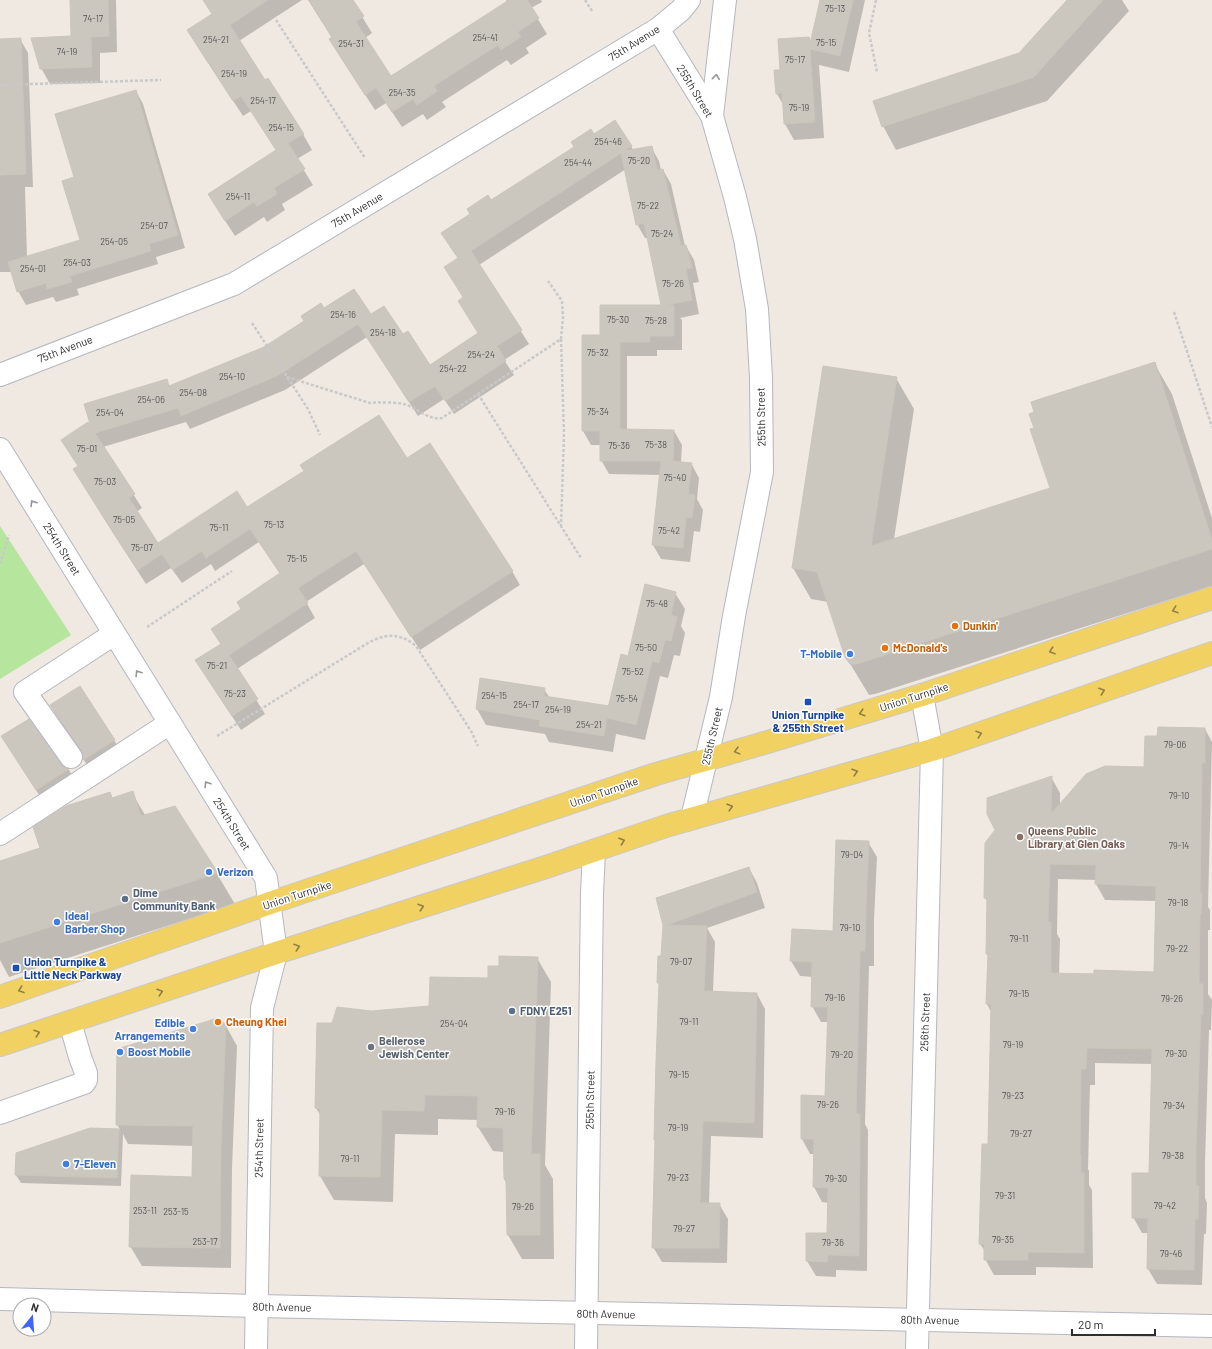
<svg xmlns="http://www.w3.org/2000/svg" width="1212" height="1349" font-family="Barlow,sans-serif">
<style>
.green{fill:#b6e59e}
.shadow{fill:#0003;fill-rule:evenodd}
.building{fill:#cbc7bf;stroke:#cbc5ba;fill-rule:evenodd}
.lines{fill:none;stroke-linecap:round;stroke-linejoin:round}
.minor-casing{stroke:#b4b7c1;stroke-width:24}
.major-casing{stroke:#c9c9c9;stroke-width:24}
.path{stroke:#c9c9c9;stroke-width:2.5;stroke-dasharray:3 2;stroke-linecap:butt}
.minor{stroke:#fff;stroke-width:22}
.major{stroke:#f2d163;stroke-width:22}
.oneway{stroke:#969696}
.oneway2{stroke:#908048}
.food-dot{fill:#e8710a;stroke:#fff;stroke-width:1.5}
.shop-dot{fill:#3f7fe0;stroke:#fff;stroke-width:1.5}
.transit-dot{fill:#1a4fb4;stroke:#fff;stroke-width:1.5}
.education-dot{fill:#8d6e63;stroke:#fff;stroke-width:1.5}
.service-dot{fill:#5c6f8a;stroke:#fff;stroke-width:1.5}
.worship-dot{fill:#6b7280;stroke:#fff;stroke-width:1.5}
.labels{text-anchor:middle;stroke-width:3;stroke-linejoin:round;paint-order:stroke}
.number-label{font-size:9px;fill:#555452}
.street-label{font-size:11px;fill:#2e2e2e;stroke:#fff}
.food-label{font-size:11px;font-weight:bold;fill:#c56008;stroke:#fff;text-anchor:start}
.shop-label{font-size:11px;font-weight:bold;fill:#366cbe;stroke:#fff;text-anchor:start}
.transit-label{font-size:11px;font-weight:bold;fill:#164399;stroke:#fff}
.education-label{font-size:11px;font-weight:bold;fill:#785e54;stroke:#fff;text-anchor:start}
.service-label{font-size:11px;font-weight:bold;fill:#4e5e75;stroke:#fff;text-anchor:start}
.worship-label{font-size:11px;font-weight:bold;fill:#5b616d;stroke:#fff;text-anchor:start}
</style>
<rect width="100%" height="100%" fill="#efe9e1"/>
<!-- green -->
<polygon class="green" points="0,526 71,635 0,679"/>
<!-- shadow -->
<g class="shadow">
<polygon points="71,0 116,0 117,52 100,53 100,83 50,84 41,68 72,37"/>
<polygon points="204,0 302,0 239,41 264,82 303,134 312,150 297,159 313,185 282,204 285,210 267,222 264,217 235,236 218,210 277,151 251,111 243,116 197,46 213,14"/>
<polygon points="308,0 352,0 372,33 365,38 391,78 507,2 506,0 541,0 542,2 531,8 547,34 526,48 529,53 511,65 507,60 442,102 446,107 427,120 423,114 402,127 386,103 375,110 339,55 330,39 332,38"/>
<polygon points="821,0 865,0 849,72 819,65 824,138 794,140 785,124 784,106 777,94 781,71 809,38 812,42"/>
<polygon points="1068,0 1122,0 1129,11 1047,101 896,150 883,126 1019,54"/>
<polygon points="20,39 28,53 33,187 25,187 27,257 81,241 75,178 136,91 143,104 185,248 156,257 158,264 77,289 79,295 56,302 53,297 26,305 18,291 12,272 0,272 0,40"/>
<polygon points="615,121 634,151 651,147 659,161 661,170 663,170 671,184 685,246 686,246 694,260 699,282 693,283 699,314 680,318 682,320 682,350 657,350 657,356 627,356 627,430 674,431 682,445 681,463 691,463 699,478 697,499 703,510 700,532 694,531 690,562 661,559 653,545 660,475 609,474 601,460 601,445 591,445 583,431 583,336 601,336 662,306 648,238 645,238 637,224 626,169 479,265 529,344 504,360 514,375 454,414 444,399 418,416 367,337 285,390 190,429 186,422 103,447 142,508 136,512 158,544 247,508 407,459 512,571 520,585 420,650 364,564 306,602 315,618 237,669 265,714 241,730 196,661 221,645 212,629 242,610 280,574 259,542 215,571 211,564 182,583 171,568 146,584 111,530 83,483 79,466 93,431 166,381 170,387 264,348 324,309 370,315 402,336 430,366 479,334 464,298 459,259 450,247 491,202"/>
<polygon points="1154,363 1172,394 1212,518 1212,586 875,694 869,695 846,657 828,602 811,599 793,568 896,378 914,409 894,539 1051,489 1035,429"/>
<polygon points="675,593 685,609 681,626 685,633 680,656 674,655 668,678 660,676 645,740 616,734 613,752 549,742 545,734 486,725 477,709 481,679 544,689 549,697 609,709 629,657"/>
<polygon points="51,706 114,740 123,756 93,776 84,760 84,756 60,721"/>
<path d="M1205,729L1212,742L1208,907L1210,910V930H1208V994L1212,1000L1211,1030H1209L1205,1163V1198L1207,1203L1206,1234H1204L1202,1285L1157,1284L1148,1269L1149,1233H1142L1133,1217L1150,1174L1153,1064L1095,1063V1085H1090L1088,1169L1089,1171V1185L1092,1190L1093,1268L1036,1267V1275H994L985,1259V1251L980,1244L989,1145L991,1012L987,1004L988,956L987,953L988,903L985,898L986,843L1051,777L1060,793V805L1145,768L1158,737ZM1058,879L1097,880L1096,884L1105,900L1156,901L1155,973L1059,974L1060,939L1057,934Z"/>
<polygon points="7,744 60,765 65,769 69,770 73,777 41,798"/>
<polygon points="110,793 113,799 132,793 145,815 174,807 217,874 235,904 9,977 0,960 0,862 41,849"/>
<polygon points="868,842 877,857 874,920 874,966 869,966 865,1124 868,1130 867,1271 836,1270 836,1277 816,1276 807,1261 807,1234 828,1234 829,1203 822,1202 814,1187 814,1154 810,1154 802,1139 826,1097 828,1022 821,1022 812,1006 813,977 800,976 791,961 834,932"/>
<polygon points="749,868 757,883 765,908 707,928 715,942 713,992 757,994 765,1009 763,1138 711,1136 709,1204 719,1204 728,1219 727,1263 662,1262 653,1247 659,985 658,982 662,957 664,925"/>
<polygon points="537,958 551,982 545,1165 553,1179 554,1259 522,1259 508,1235 507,1184 504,1179 504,1152 493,1151 478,1127 479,1120 438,1119 438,1135 395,1134 393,1202 334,1200 320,1176 321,1116 316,1108 333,1024 371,1012 430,1006 489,979 500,967"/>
<polygon points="226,1026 237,1046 232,1168 231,1268 142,1266 130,1246 192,1178 193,1146 128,1144 123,1134 121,1186 21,1183 16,1175 17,1154 90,1129 120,1130 117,1124"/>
</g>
<!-- building -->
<g class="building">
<polygon points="70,0 108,0 109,36 91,37 92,67 40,69 31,38 71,36"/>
<polygon points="203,0 268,0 230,25 265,80 268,78 304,134 288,143 305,169 274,188 277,194 257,206 254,202 225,221 208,194 276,150 241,96 233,101 211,67 211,64 209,64 187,30 212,14"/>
<polygon points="309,0 353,0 364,16 356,22 391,76 509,0 527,0 539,18 518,32 521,37 501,50 498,45 434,86 437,91 417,105 413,99 392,112 376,88 365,95 329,39 332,37"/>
<polygon points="820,0 853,0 840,56 810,49 815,122 784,124 782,93 776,94 775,83 774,70 780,70 778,39 809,37 810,44"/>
<polygon points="1067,0 1103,0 1034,77 882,127 873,101 1019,53"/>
<polygon points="21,38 26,174 0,175 0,39"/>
<polygon points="136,90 178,235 149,244 151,251 70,276 72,282 47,289 46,283 17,292 8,262 80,240 62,181 74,177 55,114"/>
<polygon points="615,120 632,146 624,151 652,146 657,170 663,169 681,246 686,245 692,268 686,269 692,300 667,305 674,305 674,336 650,336 650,342 620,342 620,429 674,430 673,461 692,463 688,494 695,495 692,518 686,517 683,548 652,545 661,461 600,461 600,431 582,431 582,335 600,335 600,305 661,305 644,223 636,225 621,153 471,251 522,330 497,346 506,361 445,401 435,386 409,402 358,324 277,376 181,416 178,408 95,433 135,494 129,498 158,543 237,491 247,507 304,471 300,465 379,415 407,458 430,443 513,571 411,637 356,551 298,588 308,603 229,655 258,699 232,716 195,660 221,644 211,629 241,609 237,602 280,573 250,529 206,558 202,551 173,570 162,554 138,570 102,515 73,469 78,466 61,440 88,422 91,427 84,404 167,379 169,386 264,347 304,321 301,316 321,303 324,308 354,289 371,314 384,306 403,334 408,331 430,365 478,333 458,301 463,297 444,267 458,258 441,233 470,214 467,209 488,195 491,200 574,147 571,142 591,129 594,134"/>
<polygon points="1155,362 1212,540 1212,549 857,664 850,664 845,657 817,572 792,568 823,366 897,377 871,546 1050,488 1030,429 1034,428 1029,414 1034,412 1031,402"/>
<polygon points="645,584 676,592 671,615 677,617 671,641 665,640 659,663 652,661 636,725 607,718 604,736 539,726 540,720 476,709 480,678 545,688 544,696 609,706 608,708 621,654 628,656"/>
<polygon points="80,686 115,740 83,760 83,755 81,750 50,705"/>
<polygon points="29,719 61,764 65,768 69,769 36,790 1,736"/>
<path d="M1158,727L1205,728V763H1202L1200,893H1202L1201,914H1200L1199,984H1203V1015L1201,1014L1196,1146V1186H1199L1198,1219H1195L1194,1270L1147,1269L1148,1218H1132V1173H1149L1152,1049L1087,1048L1086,1069H1081L1080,1155H1081V1173H1084V1253L1028,1252V1260H984V1244H979L982,1144H988L991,1004H986L988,954H986L987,898H984L985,843L995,830L987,814V798L1052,776L1051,814L1086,774L1105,766L1144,767L1145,736H1157ZM1050,864L1096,865L1095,884L1156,886L1154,972L1094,970V974L1051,973V922H1048Z"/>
<polygon points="133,791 141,816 175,806 218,873 0,943 0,861 40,848 33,827 66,806 110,792 112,798"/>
<polygon points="836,840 869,841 866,904 865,951 860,951 856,1114 860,1114 859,1256 828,1255 827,1262 806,1261 806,1233 827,1233 828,1188 813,1187 814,1139 801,1139 801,1095 825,1096 828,1007 811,1007 812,962 790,961 792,929 833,931"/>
<polygon points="749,867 757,892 667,925 707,926 704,991 757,993 754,1123 703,1121 700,1203 720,1203 719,1248 652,1248 655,1140 654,1140 656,1062 659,983 657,983 658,956 661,956 663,925 656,898"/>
<polygon points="499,956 538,957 531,1154 540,1154 540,1235 507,1235 506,1179 504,1179 503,1128 477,1127 478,1096 425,1095 424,1111 382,1110 380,1177 319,1176 320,1109 315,1108 317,1023 332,1023 337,1007 371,1011 429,1006 430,977 488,978 488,966 499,966"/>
<polygon points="218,1018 226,1025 221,1147 220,1248 129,1247 131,1175 192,1177 193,1126 116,1125 117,1049"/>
<polygon points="90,1128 119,1129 117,1178 15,1175 16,1153"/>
</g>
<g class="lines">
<!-- minor casing -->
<g class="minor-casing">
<g id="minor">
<polyline points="658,29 712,116 735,197 745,239 757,309 761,378 762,472 734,616 721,697 692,818"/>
<polyline points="712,116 725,0"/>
<polyline points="0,375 234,284 658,29 681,10 689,0"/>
<polyline points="0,449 266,878 276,953 262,1008 256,1349"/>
<polyline points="71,757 25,692 114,634"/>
<polyline points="0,834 170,723"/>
<polyline points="0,1113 84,1083 86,1080 86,1073 80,1057 70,1022"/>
<polyline points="0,1299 257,1306 1212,1326"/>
<polyline points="586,1349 592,893 594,851"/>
<polyline points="917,1349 932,750 922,695"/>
</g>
</g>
<!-- major casing -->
<g class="major-casing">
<g id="major">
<polyline points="0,997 270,903 656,774 761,744 922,695 1212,598"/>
<polyline points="0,1045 276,953 546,867 666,826 932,750 1212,653"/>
</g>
</g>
<!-- path -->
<g class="path">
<polyline points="585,0 592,11"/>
<polyline points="876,0 869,33 877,72"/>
<polyline points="276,20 365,158"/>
<polyline points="0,85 161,80"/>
<polyline points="1174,312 1212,427"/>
<polyline points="252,323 308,409 320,435"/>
<polyline points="561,339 564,434 561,526"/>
<path d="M287,377L370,403C378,402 400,402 407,405C420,410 428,420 442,418L561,339L563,317L562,301L548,281"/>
<polyline points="478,394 581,558"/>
<polyline points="0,564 9,535"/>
<polyline points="147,627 232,571"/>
<path d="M217,736L363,646C382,634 398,631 416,646L471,731L478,746"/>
</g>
<!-- minor -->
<use href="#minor" class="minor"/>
<!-- major -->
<use href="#major" class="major"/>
</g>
<!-- one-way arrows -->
<defs><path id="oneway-chevron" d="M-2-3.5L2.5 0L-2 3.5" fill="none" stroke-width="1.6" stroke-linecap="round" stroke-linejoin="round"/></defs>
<g class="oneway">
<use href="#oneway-chevron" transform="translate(716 77) rotate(-84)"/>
<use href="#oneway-chevron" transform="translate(33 503) rotate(-122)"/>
<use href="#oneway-chevron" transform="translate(138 673) rotate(-122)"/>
<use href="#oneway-chevron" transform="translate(207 784) rotate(-122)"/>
</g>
<g class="oneway2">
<use href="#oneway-chevron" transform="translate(1175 610) rotate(161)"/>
<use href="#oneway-chevron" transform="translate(1052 651) rotate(161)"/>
<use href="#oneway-chevron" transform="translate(1102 691) rotate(-19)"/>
<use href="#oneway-chevron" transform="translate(862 713) rotate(163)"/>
<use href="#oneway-chevron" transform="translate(979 734) rotate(-19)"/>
<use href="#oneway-chevron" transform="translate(737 751) rotate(165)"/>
<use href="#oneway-chevron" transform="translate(855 772) rotate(-16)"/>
<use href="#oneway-chevron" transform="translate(730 807) rotate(-16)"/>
<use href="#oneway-chevron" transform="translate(622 841) rotate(-19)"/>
<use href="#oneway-chevron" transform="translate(421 907) rotate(-18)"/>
<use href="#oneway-chevron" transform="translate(297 947) rotate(-18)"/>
<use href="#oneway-chevron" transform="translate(21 990) rotate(160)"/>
<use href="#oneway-chevron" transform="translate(160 992) rotate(-18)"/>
<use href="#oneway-chevron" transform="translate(37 1033) rotate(-18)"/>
</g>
<!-- markers -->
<g class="food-dot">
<circle cx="955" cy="626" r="4"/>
<circle cx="885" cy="648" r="4"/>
<circle cx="218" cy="1022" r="4"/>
</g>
<g class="shop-dot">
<circle cx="850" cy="654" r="4"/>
<circle cx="209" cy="872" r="4"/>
<circle cx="57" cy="922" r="4"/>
<circle cx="193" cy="1029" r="4"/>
<circle cx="120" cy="1052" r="4"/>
<circle cx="66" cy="1164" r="4"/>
</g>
<g class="transit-dot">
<rect x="804" y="698" width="8" height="8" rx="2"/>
<rect x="12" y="964" width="8" height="8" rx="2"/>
</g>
<circle class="education-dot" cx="1020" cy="837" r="4"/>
<g class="service-dot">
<circle cx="125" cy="899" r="4"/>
<circle cx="512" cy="1011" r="4"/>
</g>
<circle class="worship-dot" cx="371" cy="1047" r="4"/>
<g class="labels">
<!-- number labels -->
<g class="number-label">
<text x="835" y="12">75-13</text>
<text x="93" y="22">74-17</text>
<text x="485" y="41">254-41</text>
<text x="216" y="43">254-21</text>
<text x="826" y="46">75-15</text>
<text x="351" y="47">254-31</text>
<text x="67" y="55">74-19</text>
<text x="795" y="63">75-17</text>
<text x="234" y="77">254-19</text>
<text x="402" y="96">254-35</text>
<text x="263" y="104">254-17</text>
<text x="799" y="111">75-19</text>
<text x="281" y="131">254-15</text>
<text x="608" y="145">254-46</text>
<text x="639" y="164">75-20</text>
<text x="578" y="166">254-44</text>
<text x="238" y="200">254-11</text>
<text x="648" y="209">75-22</text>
<text x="154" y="229">254-07</text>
<text x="662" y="237">75-24</text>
<text x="114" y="245">254-05</text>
<text x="77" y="266">254-03</text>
<text x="33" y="272">254-01</text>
<text x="673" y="287">75-26</text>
<text x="343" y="318">254-16</text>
<text x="618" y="323">75-30</text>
<text x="656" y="324">75-28</text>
<text x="383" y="336">254-18</text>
<text x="598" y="356">75-32</text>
<text x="481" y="358">254-24</text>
<text x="453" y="372">254-22</text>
<text x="232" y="380">254-10</text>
<text x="193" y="396">254-08</text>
<text x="151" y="403">254-06</text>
<text x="598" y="415">75-34</text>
<text x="110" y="416">254-04</text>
<text x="656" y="448">75-38</text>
<text x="619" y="449">75-36</text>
<text x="87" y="452">75-01</text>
<text x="675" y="481">75-40</text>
<text x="105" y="485">75-03</text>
<text x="124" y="523">75-05</text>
<text x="274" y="528">75-13</text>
<text x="219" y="531">75-11</text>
<text x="669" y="534">75-42</text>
<text x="142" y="551">75-07</text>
<text x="297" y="562">75-15</text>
<text x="657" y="607">75-48</text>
<text x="646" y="651">75-50</text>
<text x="217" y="669">75-21</text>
<text x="633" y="675">75-52</text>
<text x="235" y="697">75-23</text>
<text x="494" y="699">254-15</text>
<text x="627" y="702">75-54</text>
<text x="526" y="708">254-17</text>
<text x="558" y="713">254-19</text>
<text x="589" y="728">254-21</text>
<text x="1175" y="748">79-06</text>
<text x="1179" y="799">79-10</text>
<text x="1179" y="849">79-14</text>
<text x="852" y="858">79-04</text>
<text x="1178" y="906">79-18</text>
<text x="850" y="931">79-10</text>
<text x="1019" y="942">79-11</text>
<text x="1177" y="952">79-22</text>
<text x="681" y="965">79-07</text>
<text x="1019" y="997">79-15</text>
<text x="835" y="1001">79-16</text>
<text x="1172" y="1002">79-26</text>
<text x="689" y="1025">79-11</text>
<text x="454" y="1027">254-04</text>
<text x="1013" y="1048">79-19</text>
<text x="1176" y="1057">79-30</text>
<text x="842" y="1058">79-20</text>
<text x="679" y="1078">79-15</text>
<text x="1013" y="1099">79-23</text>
<text x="828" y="1108">79-26</text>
<text x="1174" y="1109">79-34</text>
<text x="505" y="1115">79-16</text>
<text x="678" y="1131">79-19</text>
<text x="1021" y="1137">79-27</text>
<text x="1173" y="1159">79-38</text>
<text x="350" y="1162">79-11</text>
<text x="678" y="1181">79-23</text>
<text x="836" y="1182">79-30</text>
<text x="1005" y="1199">79-31</text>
<text x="1165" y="1209">79-42</text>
<text x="523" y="1210">79-26</text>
<text x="145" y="1214">253-11</text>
<text x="176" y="1215">253-15</text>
<text x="684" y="1232">79-27</text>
<text x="1003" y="1243">79-35</text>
<text x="205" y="1245">253-17</text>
<text x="833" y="1246">79-36</text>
<text x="1171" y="1257">79-46</text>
</g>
<!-- street labels -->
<g class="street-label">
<text transform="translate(634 43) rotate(-32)" y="4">75th Avenue</text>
<text transform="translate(695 91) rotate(59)" y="4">255th Street</text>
<text transform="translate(357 210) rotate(-31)" y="4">75th Avenue</text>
<text transform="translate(65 349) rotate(-21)" y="4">75th Avenue</text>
<text transform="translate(761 417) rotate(-91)" y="4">255th Street</text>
<text transform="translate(62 549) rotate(58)" y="4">254th Street</text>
<text transform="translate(914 697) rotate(-18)" y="4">Union Turnpike</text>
<text transform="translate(712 736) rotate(-77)" y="4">255th Street</text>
<text transform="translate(604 792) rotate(-19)" y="4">Union Turnpike</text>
<text transform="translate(232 824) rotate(58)" y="4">254th Street</text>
<text transform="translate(297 895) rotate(-18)" y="4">Union Turnpike</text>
<text transform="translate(925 1022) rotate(-88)" y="4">256th Street</text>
<text transform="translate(590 1100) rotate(-89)" y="4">255th Street</text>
<text transform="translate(259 1148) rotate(-89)" y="4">254th Street</text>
<text transform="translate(282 1307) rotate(1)" y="4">80th Avenue</text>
<text transform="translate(606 1314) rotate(1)" y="4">80th Avenue</text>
<text transform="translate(930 1320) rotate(1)" y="4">80th Avenue</text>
</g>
<!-- food labels -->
<g class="food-label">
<text x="963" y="630">Dunkin'</text>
<text x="893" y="652">McDonald's</text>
<text x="226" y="1026">Cheung Khei</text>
</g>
<!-- shop labels -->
<g class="shop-label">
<text x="842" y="658" text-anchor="end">T-Mobile</text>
<text x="217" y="876">Verizon</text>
<text x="65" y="920">Ideal<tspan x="65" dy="13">Barber Shop</tspan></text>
<text x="185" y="1027" text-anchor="end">Edible<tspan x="185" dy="13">Arrangements</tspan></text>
<text x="128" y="1056">Boost Mobile</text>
<text x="74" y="1168">7-Eleven</text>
</g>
<!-- transit labels -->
<g class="transit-label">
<text x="808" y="719">Union Turnpike<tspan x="808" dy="13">&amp; 255th Street</tspan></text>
<text x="24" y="966" text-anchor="start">Union Turnpike &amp;<tspan x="24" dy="13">Little Neck Parkway</tspan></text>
</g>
<!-- education labels -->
<g class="education-label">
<text x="1028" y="835">Queens Public<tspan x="1028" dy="13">Library at Glen Oaks</tspan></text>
</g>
<!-- service labels -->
<g class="service-label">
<text x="133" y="897">Dime<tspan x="133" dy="13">Community Bank</tspan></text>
<text x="520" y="1015">FDNY E251</text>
</g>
<!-- worship labels -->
<g class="worship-label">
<text x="379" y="1045">Bellerose<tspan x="379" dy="13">Jewish Center</tspan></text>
</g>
</g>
<!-- north arrow -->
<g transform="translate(32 1317) rotate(17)"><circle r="19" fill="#ffffff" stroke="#ababab"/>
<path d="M0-3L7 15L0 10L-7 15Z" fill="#4264fb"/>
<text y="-6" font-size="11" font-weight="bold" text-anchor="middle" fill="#2e2e2e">N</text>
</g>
<!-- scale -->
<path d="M1072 1329v6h83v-6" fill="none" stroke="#2e2e2e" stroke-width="2"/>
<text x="1078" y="1329" font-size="12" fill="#2e2e2e" stroke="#ffffff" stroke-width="3" paint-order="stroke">20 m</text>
</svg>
